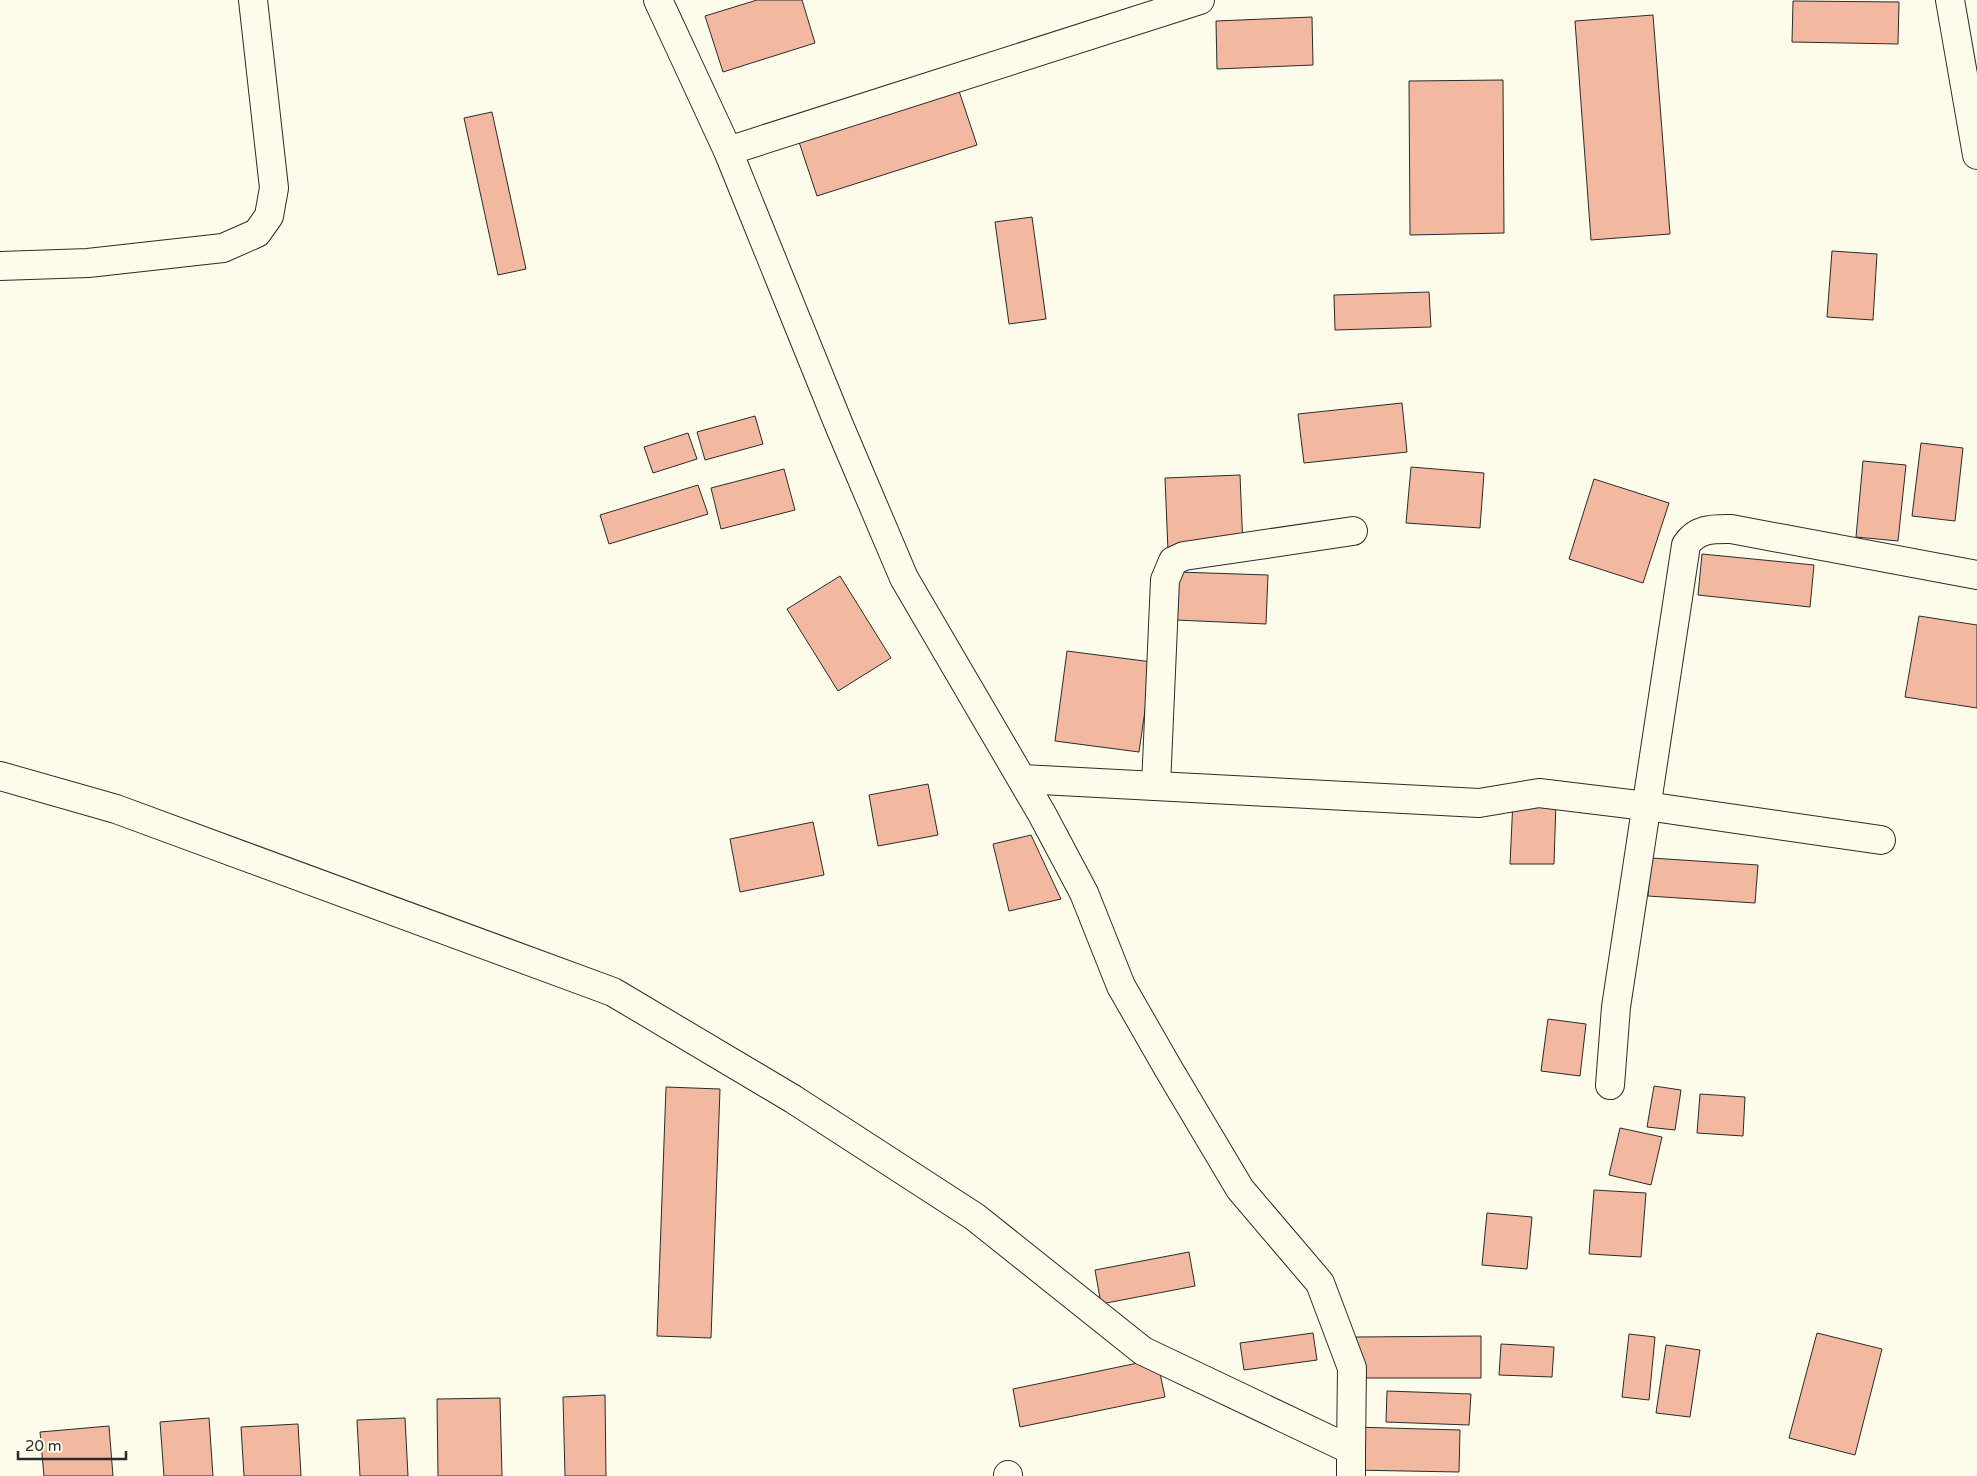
<svg xmlns="http://www.w3.org/2000/svg" width="1977" height="1476" font-family="'Varela Round',sans-serif">
<style>
.building{fill:#f2b8a0;stroke:#2b2b2b}
.lines{fill:none;stroke-linecap:round;stroke-linejoin:round}
.minor-casing{stroke:#2b2b2b;stroke-width:30}
.minor{stroke:#fdfbea;stroke-width:28}
</style>
<rect width="100%" height="100%" fill="#fdfbea"/>
<!-- building -->
<g class="building">
<polygon points="757,0 802,0 815,43 723,72 705,16"/>
<polygon points="1793,1 1899,2 1898,44 1792,42"/>
<polygon points="1653,15 1670,234 1591,240 1575,21"/>
<polygon points="1312,17 1313,65 1217,69 1216,21"/>
<polygon points="1503,80 1504,233 1410,235 1409,81"/>
<polygon points="957,85 977,145 817,196 797,136"/>
<polygon points="492,112 526,269 498,275 464,118"/>
<polygon points="1032,217 1046,319 1009,324 995,222"/>
<polygon points="1832,251 1877,254 1873,320 1827,317"/>
<polygon points="1429,292 1431,327 1335,330 1334,295"/>
<polygon points="1402,403 1407,452 1304,463 1298,414"/>
<polygon points="755,416 763,444 705,460 697,432"/>
<polygon points="688,433 697,459 653,473 644,447"/>
<polygon points="1921,443 1963,448 1955,521 1912,516"/>
<polygon points="1863,461 1906,465 1898,541 1856,537"/>
<polygon points="1411,467 1484,473 1480,528 1406,523"/>
<polygon points="784,469 795,510 721,529 711,488"/>
<polygon points="1240,475 1243,547 1168,551 1165,478"/>
<polygon points="1594,479 1669,503 1643,583 1569,559"/>
<polygon points="698,485 708,514 609,544 600,515"/>
<polygon points="1702,554 1814,565 1810,607 1698,595"/>
<polygon points="1178,572 1268,575 1266,624 1176,620"/>
<polygon points="840,576 891,658 838,691 787,609"/>
<polygon points="1919,616 1977,625 1977,708 1905,697"/>
<polygon points="1067,651 1152,662 1139,752 1055,741"/>
<polygon points="928,784 938,835 878,846 869,795"/>
<polygon points="1513,800 1556,802 1554,864 1510,864"/>
<polygon points="813,822 824,875 740,892 730,839"/>
<polygon points="1031,835 1061,899 1009,911 993,844"/>
<polygon points="1651,858 1758,865 1755,903 1648,896"/>
<polygon points="1548,1019 1586,1024 1580,1076 1541,1071"/>
<polygon points="1654,1086 1681,1090 1675,1130 1647,1127"/>
<polygon points="666,1087 720,1089 711,1338 657,1336"/>
<polygon points="1700,1094 1745,1097 1743,1136 1697,1133"/>
<polygon points="1620,1128 1662,1137 1651,1185 1609,1175"/>
<polygon points="1594,1190 1646,1193 1641,1257 1589,1254"/>
<polygon points="1487,1213 1532,1217 1527,1269 1482,1265"/>
<polygon points="1189,1252 1195,1286 1101,1304 1095,1270"/>
<polygon points="1313,1333 1317,1360 1244,1370 1240,1343"/>
<polygon points="1817,1333 1882,1349 1855,1455 1789,1438"/>
<polygon points="1629,1334 1655,1337 1649,1400 1622,1397"/>
<polygon points="1481,1336 1481,1378 1356,1378 1356,1337"/>
<polygon points="1501,1344 1554,1347 1552,1377 1499,1375"/>
<polygon points="1666,1345 1700,1350 1690,1417 1656,1413"/>
<polygon points="1157,1359 1165,1397 1020,1427 1013,1389"/>
<polygon points="1387,1391 1471,1394 1469,1425 1386,1422"/>
<polygon points="605,1395 606,1476 565,1476 563,1397"/>
<polygon points="500,1398 502,1476 438,1476 437,1399"/>
<polygon points="209,1418 213,1476 164,1476 160,1422"/>
<polygon points="405,1418 408,1476 360,1476 357,1420"/>
<polygon points="298,1424 301,1476 244,1476 241,1427"/>
<polygon points="109,1426 113,1476 44,1476 40,1432"/>
<polygon points="1353,1427 1460,1430 1459,1472 1352,1470"/>
</g>
<g class="lines">
<!-- minor casing -->
<g class="minor-casing">
<g id="minor">
<polyline points="658,0 728,151 839,425 904,578 1042,814 1084,893 1121,986 1168,1068 1240,1189 1320,1283 1352,1368 1351,1451"/>
<polyline points="1950,0 1977,155"/>
<polyline points="728,151 1200,0"/>
<polyline points="0,266 88,263 223,248 257,233 269,216 274,188 253,0"/>
<polyline points="0,776 116,809 613,992 793,1099 975,1217 1143,1351 1347,1448 1351,1451 1351,1476"/>
<polyline points="1022,779 1479,803 1539,793 1646,806 1881,840"/>
<polyline points="1156,786 1165,580 1173,561 1184,556 1353,531"/>
<path d="M1610,1085L1616,1007L1686,545C1697,528 1713,529 1731,529L1977,575"/>
<polyline points="1008,1476 1008,1475"/>
</g>
</g>
<!-- minor -->
<use href="#minor" class="minor"/>
</g>
<!-- scale -->
<path d="M18 1451v8h108v-8" fill="none" stroke="#2b2b2b" stroke-width="2.5"/>
<text x="25" y="1451" font-size="15" fill="#2b2b2b" stroke="#fdfbea" stroke-width="4" paint-order="stroke">20 m</text>
</svg>
